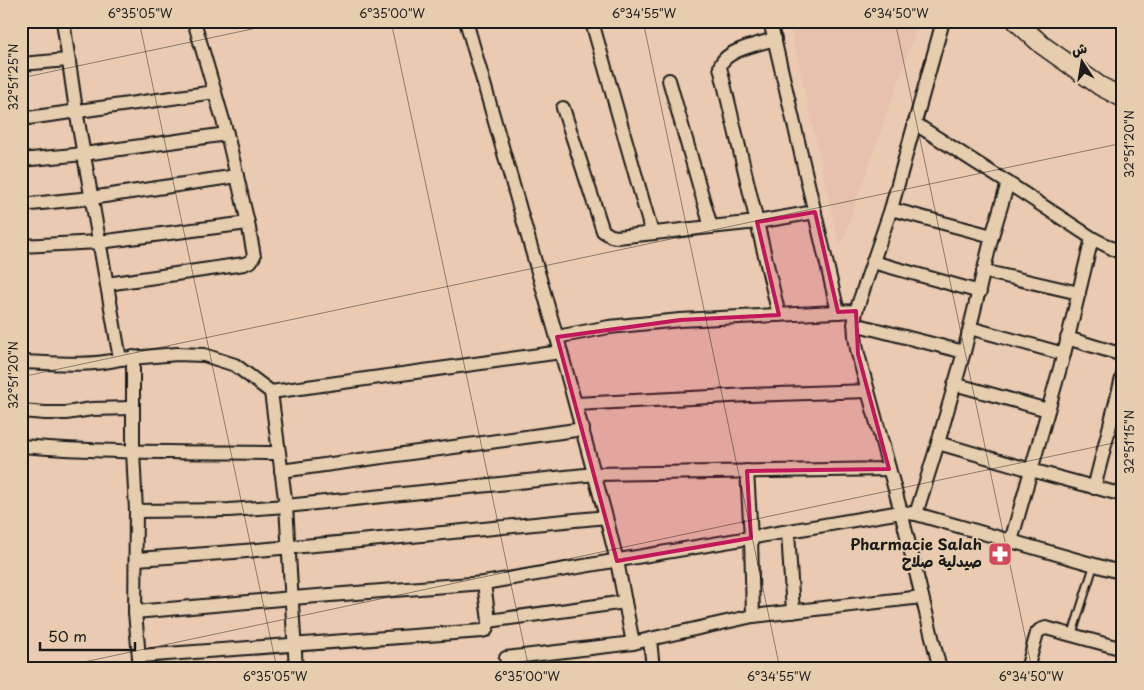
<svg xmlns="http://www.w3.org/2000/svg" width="1144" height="690" font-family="'Playpen Sans','Playpen Sans Arabic',sans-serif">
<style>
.built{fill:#e7c0ae}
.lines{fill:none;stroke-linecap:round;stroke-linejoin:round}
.lane-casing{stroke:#1c1c1c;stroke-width:10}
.street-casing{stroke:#1c1c1c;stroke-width:16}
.secondary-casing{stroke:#1c1c1c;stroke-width:21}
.lane{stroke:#e5cdad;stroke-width:6}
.street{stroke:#e5cdad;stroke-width:12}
.secondary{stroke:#e5cdad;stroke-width:18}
.marked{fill:#c2185b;fill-opacity:0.2;stroke:#c2185b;stroke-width:4;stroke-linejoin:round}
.ticks{fill:none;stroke:#1c1c1c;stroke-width:1;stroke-opacity:0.45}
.labels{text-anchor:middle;stroke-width:4;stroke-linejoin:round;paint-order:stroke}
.poi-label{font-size:15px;font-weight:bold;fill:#1c1c1c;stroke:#e5cdad;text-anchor:end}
.neatline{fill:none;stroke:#1c1c1c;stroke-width:2}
.ticks-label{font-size:12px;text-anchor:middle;fill:#1c1c1c}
</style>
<rect width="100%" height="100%" fill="#eacab0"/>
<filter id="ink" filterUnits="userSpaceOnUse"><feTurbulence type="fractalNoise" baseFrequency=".02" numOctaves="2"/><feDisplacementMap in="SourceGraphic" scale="10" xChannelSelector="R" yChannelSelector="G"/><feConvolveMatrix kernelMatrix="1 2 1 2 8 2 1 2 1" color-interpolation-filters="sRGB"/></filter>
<g filter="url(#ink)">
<!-- built -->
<polygon class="built" points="789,21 919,21 840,247"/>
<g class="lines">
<!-- lane casing -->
<g class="lane-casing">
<polyline id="lane" points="1072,635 1094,565"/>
</g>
<!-- street casing -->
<g class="street-casing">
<g id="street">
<polyline points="63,21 76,110 120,359 177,354 204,355 235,365 271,392"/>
<polyline points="770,21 838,312"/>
<polyline points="592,22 652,233"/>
<path d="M775,39C759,44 724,50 720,67L779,315"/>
<polyline points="21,64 68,60"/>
<polyline points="669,80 711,227"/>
<polyline points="563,108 603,231 611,236 617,237 757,222 815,212"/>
<polyline points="21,119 215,92"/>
<polyline points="914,123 1008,183 1092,238 1123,254"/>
<polyline points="21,160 84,154 227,134"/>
<polyline points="21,205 91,198 237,176"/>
<polyline points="891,209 992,236"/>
<polyline points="21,246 99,242 248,223"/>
<polyline points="873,262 980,292"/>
<polyline points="983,271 1079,293"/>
<polyline points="107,284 244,264 251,261 254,256 248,223 227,134 194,21"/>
<polyline points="854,324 964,352"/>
<polyline points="970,328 1064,354"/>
<polyline points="557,337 609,327 680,320 856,311"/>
<polyline points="1067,338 1123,355"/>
<polyline points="561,352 606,517 617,561 633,643 650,639 653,669"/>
<polyline points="133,357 133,451 136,511 135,612 140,669"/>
<path d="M21,362C54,363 88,367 120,359"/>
<polyline points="954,384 1048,410"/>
<polyline points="576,404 749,395 868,391"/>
<polyline points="21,411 45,413 66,413 92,409 132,408"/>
<polyline points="938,443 1031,470 1123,495"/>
<path d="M21,446C107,453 193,452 279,453"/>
<polyline points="281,471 583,429"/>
<polyline points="747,471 751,538 753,616"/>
<polyline points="1094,488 1123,374"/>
<polyline points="136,511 229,510 286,506 595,474 889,469"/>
<polyline points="916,514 938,443 964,352 992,236 1008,183"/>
<polyline points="788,532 793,612"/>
<polyline points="1011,541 1064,354 1092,238"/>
<path d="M136,559C293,549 449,532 606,517"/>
<polyline points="135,612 292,598 484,583 901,512 916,514 1123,573"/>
<polyline points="489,621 625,602"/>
<polyline points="650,639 753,616 922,597"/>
<polyline points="140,656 482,631 486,630 489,621 484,583"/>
<polyline points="506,658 633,643"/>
<polyline points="296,669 286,506 271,392 561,352 466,21"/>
<path d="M940,669L901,512L858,354C855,339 853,327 856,311L891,209L943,21"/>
<polyline points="1027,669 1037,633 1040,630 1046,628 1123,649"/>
</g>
</g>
<!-- secondary casing -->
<g class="secondary-casing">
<polyline id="secondary" points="1016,21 1042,45 1100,86 1123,98"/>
</g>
<!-- lane -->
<use href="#lane" class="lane"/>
<!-- street -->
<use href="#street" class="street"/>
<!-- secondary -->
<use href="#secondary" class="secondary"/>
</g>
</g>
<!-- marked area -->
<path class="marked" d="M815,212L838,312L856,311L858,354L889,469L747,471L751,538L617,561L557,337L680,320L779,315L757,222Z"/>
<!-- ticks -->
<path class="ticks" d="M139,21L277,669M391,21L529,669M643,21L780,669M895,21L1032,669M21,78L290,21M21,377L1123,143M21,651L25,669M51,669L1123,441"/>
<!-- icons -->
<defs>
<g id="pharmacy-square" transform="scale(1.25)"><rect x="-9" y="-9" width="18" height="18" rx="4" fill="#d1495b" stroke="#e5cdad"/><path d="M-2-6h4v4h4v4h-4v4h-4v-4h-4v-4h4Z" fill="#fff"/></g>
</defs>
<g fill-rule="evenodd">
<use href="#pharmacy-square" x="1000" y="554"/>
</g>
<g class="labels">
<!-- poi labels -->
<g class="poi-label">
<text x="982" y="550">Pharmacie Salah<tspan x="982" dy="17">صيدلية صلاح</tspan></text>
</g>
</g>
<!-- margin -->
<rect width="1144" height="690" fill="none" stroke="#e5cdad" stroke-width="55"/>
<!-- north arrow -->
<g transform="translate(1082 62) rotate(348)" stroke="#e5cdad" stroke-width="4" paint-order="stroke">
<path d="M0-4L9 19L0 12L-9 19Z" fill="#1c1c1c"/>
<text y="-8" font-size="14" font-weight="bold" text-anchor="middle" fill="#1c1c1c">ش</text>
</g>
<!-- scale -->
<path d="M40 642v8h95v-8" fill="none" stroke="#1c1c1c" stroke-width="2.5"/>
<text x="48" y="642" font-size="15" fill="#1c1c1c" stroke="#e5cdad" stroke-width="4" paint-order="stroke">50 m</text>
<rect x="28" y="28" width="1088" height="634" class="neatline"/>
<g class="ticks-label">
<text x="140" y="18">6°35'05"W</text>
<text x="392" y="18">6°35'00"W</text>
<text x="644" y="18">6°34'55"W</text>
<text x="896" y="18">6°34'50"W</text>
<text transform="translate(14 77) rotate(-90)" y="4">32°51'25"N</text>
<text transform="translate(1130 144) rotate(-90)" y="4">32°51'20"N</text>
<text transform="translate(14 375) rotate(-90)" y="4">32°51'20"N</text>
<text transform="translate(1130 442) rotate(-90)" y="4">32°51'15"N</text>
<text x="275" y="681">6°35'05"W</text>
<text x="527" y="681">6°35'00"W</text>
<text x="779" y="681">6°34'55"W</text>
<text x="1031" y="681">6°34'50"W</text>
</g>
</svg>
